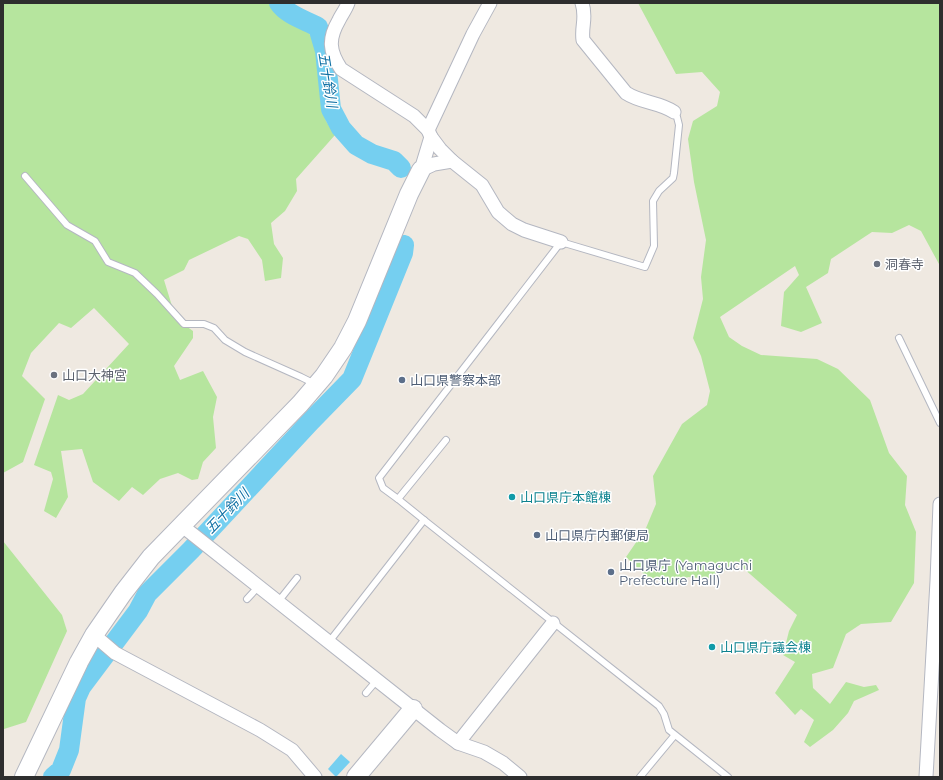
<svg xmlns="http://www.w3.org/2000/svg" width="943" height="780" font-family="Montserrat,'Noto Sans JP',sans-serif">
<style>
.green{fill:#b6e59e}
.water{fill:#75cff0}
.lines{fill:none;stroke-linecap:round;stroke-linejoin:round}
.river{stroke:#75cff0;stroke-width:20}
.lane-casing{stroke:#b4b7c1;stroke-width:8}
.street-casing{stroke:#b4b7c1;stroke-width:15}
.secondary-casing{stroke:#b4b7c1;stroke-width:20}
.lane{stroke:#fff;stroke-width:6}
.street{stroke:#fff;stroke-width:13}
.secondary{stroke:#fff;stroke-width:18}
.worship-dot{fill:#6b7280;stroke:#fff;stroke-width:1.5}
.service-dot{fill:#5c6f8a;stroke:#fff;stroke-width:1.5}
.culture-dot{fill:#0f9aa8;stroke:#fff;stroke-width:1.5}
.labels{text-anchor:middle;stroke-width:3;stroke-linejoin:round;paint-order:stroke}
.worship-label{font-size:13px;fill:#5b616d;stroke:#fff;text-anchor:start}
.service-label{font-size:13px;fill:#4e5e75;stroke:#fff;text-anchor:start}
.culture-label{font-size:13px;fill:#0d838f;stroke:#fff;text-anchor:start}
.water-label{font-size:14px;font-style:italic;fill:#0d6fa3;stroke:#fff}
</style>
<rect width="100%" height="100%" fill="#efe9e1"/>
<!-- green -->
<g class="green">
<polygon points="3,3 275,3 282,17 304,26 315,42 321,97 326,121 335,135 296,179 297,191 285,211 271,223 274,244 283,258 281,278 265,281 262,260 248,239 239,236 189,260 184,270 164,280 176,319 193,331 193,338 174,366 180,380 203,371 217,397 213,417 216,448 203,462 198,479 192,480 178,473 160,479 143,495 132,487 119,501 93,482 82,449 61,451 68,497 56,518 44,511 53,479 51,472 34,465 58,395 69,400 83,394 129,344 94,308 71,328 59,323 31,353 22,376 45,399 23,462 3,473"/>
<polygon points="638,3 940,3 940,265 939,264 921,231 909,225 892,233 872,232 831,259 828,273 806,287 822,323 801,332 781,326 784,292 799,275 795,266 720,317 729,337 742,346 761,355 817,359 838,369 870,400 889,453 907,476 905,505 916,532 914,583 891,622 861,624 846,634 833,668 812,674 813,688 830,704 846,682 864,687 876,685 879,690 854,701 848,713 833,730 810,747 804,742 814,720 801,709 795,715 775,693 795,662 783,655 789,631 797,615 735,561 715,579 688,577 674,585 646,576 626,557 646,528 656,504 653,476 682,424 707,405 710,391 701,356 693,338 703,299 701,277 706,240 694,182 688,139 693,121 717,106 720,92 702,72 676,74"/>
<polygon points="3,541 62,615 67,631 26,722 4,729 3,731"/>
</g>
<!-- water -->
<polygon class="water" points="341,754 350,762 336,777 328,769"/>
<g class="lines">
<!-- river -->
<g class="river">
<path d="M279,3C287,15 305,20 318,27L325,51L331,109L341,128L356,145L372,154L394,161L401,168"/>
<polyline points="53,777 61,770 69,750 76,698 81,687 138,611 147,594 191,550 311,421 352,379 403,253 404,245"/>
</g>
<!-- lane casing -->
<g class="lane-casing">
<g id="lane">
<polyline points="25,176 67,225 95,241 108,262 135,273 157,294 184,324 204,324 214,328 225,340 245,352 301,377 315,384"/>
<polyline points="899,338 940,423"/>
<polyline points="446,440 398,499 424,520 659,706 664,714 669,730 728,777"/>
<polyline points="398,499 383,488 379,478 561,242 645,267 654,246 653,201 659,191 673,178 674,173 679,125 677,117 674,112"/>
<polyline points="247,599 259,586"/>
<polyline points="278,602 297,578"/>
<polyline points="329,642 424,520"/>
<polyline points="366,693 377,680"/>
<polyline points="640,777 674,736"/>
</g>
</g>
<!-- street casing -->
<g class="street-casing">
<g id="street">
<path d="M348,3C346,9 342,14 339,20C328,39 329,51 341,69L414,116L428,130L431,137L421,170L434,164L452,161"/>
<path d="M582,3C587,18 581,26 583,40L626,93C641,103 660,102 674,112"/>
<polyline points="428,130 473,34 490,3"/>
<polyline points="431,137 440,149 452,161 482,185 498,212 512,224 524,230 561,242"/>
<polyline points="181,525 440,730 458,743 484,752 503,763 520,777"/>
<polyline points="94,635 115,653 260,730 292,750 315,777"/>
<polyline points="458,743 553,623"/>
<polyline points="926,777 937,581 940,504"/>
</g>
</g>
<!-- secondary casing -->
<g class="secondary-casing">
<g id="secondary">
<polyline points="24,777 79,662 94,635 123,593 151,557 300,404 324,376 343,348 357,321 409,194 421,170"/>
<polyline points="356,777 413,709"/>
</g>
</g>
<!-- lane -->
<use href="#lane" class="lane"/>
<!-- street -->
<use href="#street" class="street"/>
<!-- secondary -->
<use href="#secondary" class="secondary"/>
</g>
<!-- markers -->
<g class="worship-dot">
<circle cx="877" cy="264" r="4"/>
<circle cx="54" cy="375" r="4"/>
</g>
<g class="service-dot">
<circle cx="402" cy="380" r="4"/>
<circle cx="537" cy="535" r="4"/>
<circle cx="611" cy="572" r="4"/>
</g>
<g class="culture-dot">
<circle cx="512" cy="497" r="4"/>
<circle cx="712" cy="647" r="4"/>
</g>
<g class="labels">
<!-- worship labels -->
<g class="worship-label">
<text x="885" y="269">洞春寺</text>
<text x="62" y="380">山口大神宮</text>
</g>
<!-- service labels -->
<g class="service-label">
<text x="410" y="385">山口県警察本部</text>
<text x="545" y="540">山口県庁内郵便局</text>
<text x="619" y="570">山口県庁 (Yamaguchi<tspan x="619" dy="15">Prefecture Hall)</tspan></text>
</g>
<!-- culture labels -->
<g class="culture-label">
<text x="520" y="502">山口県庁本館棟</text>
<text x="720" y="652">山口県庁議会棟</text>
</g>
<!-- water labels -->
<g class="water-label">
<text transform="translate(328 80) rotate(81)" y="5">五十鈴川</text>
<text transform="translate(227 511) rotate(-46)" y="5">五十鈴川</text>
</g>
</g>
<!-- border -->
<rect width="943" height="780" fill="none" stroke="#2e2e2e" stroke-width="8"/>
</svg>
